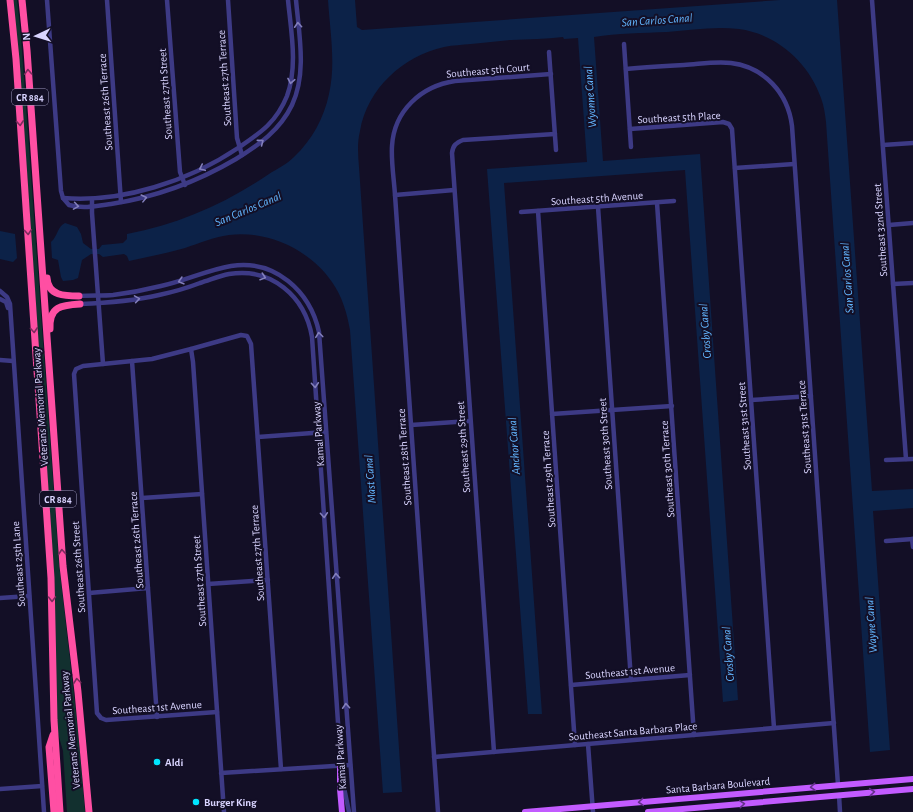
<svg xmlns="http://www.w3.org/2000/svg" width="913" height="812" font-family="'Alegreya Sans',sans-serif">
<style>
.green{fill:#12302f}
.water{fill:#0c2248}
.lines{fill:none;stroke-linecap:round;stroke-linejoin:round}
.minor{stroke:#3d3a85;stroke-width:4.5}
.major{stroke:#c25bff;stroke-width:6}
.highway{stroke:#ff4fa3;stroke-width:7}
.oneway{stroke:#837fbc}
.oneway2{stroke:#7d2c5e}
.oneway3{stroke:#623188}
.poi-dot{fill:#00e5ff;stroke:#130f26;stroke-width:1.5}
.labels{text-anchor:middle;stroke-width:4;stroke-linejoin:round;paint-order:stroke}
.shield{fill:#130f26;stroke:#9e99be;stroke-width:1}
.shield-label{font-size:10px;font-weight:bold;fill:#d9d4ff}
.street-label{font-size:11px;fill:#d9d4ff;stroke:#130f26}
.poi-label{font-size:11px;font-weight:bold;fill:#d9d4ff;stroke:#130f26;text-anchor:start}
.water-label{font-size:12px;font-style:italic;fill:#62b6ff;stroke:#130f26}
</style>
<rect width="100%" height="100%" fill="#130f26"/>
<!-- green -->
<polygon class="green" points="13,0 17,0 21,37 59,564 78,730 85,812 67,812 63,751 57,730 54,575 27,174"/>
<!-- water -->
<g class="water">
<path d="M328,0H355L357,27L362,30L780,0H837L872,491L913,489V508L873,511L890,750L870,752L826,122C825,114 824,106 821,98C809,63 777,34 739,29C715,26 691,30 667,32C643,33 617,33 594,37L603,161L700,154L738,700L723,702L685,170L504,183L542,714H528L487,169L587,162L578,38L564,39L563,37C546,39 528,39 511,40C498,41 485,43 471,44C462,45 453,45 444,47C403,56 367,89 360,131C357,143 358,155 359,167L402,792L383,793L350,330C347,313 342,296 332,282C310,250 268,230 229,235C213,237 200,243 185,248C167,253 148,257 129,261L127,256L124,254L103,257L99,254H91L82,260L78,278L73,280L63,281L61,277L58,260L52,258L51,242C58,236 57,227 65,223L77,227L81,234L83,243L91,249H99L102,245L123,243L127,239V234C179,224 225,204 269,174C277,169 287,164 294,157C312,140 324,118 329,94C336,64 330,31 328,0Z"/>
<polygon points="0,231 15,234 17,258 13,262 0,259"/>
</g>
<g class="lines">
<!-- minor -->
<g class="minor">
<path d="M47,0L61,191L63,198L69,205C83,209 97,206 111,204C156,197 197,182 236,159C259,145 280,130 292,105C307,73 299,34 296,0"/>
<polyline points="107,0 121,202"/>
<polyline points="167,0 180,172 185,185"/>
<polyline points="228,0 237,138 242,155"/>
<polyline points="872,0 906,459"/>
<polyline points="624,44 631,147"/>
<polyline points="549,52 556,150"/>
<path d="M626,69C646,67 665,66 684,65C700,64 716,61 731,63C764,67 788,93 792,126L838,785"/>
<polyline points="630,129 723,122 729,124 732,129 774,728"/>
<polyline points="883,145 913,143"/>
<polyline points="735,168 794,164"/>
<polyline points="395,195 454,190"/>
<path d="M63,198C122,203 189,181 238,148C260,133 276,123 287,96C298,66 291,31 288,0"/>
<polyline points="92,199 92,213 103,364"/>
<polyline points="657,203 694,735"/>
<polyline points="598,207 631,680"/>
<polyline points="538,211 575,745"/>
<polyline points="521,212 674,201"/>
<polyline points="889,225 913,223"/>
<polyline points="893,284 913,283"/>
<polyline points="0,291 7,297 10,304 44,812"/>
<path d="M79,296C91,295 102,296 113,295C129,293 145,290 161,286C185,281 207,270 231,266C275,259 310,291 319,332L354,812"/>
<polyline points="0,299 6,302 8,308"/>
<path d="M80,304C107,303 133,301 159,295C173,292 187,288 200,283C210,280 219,276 229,274C271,267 305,296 312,337L341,767"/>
<polyline points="191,349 193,362 224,812"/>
<polyline points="0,360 13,361"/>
<polyline points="132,361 157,717"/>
<polyline points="751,400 811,396"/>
<polyline points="552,414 672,406"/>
<polyline points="411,425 470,421"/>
<polyline points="258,437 326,432"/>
<polyline points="886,460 913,459"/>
<polyline points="142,498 202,494"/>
<polyline points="912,539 913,547"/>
<polyline points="886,541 913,539"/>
<polyline points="208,584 268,580"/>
<polyline points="89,593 148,588"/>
<polyline points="0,598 29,596"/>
<polyline points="571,685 690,675"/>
<polyline points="217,712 106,720 101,718 97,713 74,374 76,369 83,366 152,359 191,349 241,335 247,336 251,344 281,769"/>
<polyline points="588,744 593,812"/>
<path d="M494,752L452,153C453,145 456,143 463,140L555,134"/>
<polyline points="434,757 834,723"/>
<polyline points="221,773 350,765"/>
<polyline points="342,778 349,812"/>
<polyline points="0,789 42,786"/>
<polyline points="839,795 840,812"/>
<path d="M438,812L395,195C394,179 391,162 392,146C394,111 421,86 455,81L551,74"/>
</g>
<!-- major -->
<g class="major">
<polyline points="340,765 340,789 342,812"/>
<polyline points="525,812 913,779"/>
<polyline points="648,812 913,789"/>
</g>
<!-- highway -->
<g class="highway">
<polyline points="10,0 16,59 51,578 54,720 60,812"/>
<polyline points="22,0 27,50 63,566 78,692 89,812"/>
<path d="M47,278C48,296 65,296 79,296"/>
<path d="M50,329C49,306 62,305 80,304"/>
<polyline points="53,735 49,747 54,812"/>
</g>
</g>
<!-- one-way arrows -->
<defs><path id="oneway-chevron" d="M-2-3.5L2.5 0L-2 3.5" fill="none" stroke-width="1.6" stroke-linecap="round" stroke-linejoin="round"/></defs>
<g class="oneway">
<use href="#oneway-chevron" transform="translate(298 25) rotate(-94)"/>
<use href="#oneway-chevron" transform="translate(291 81) rotate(101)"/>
<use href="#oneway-chevron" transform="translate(261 142) rotate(-37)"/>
<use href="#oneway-chevron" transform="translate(202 168) rotate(155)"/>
<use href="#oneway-chevron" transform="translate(144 198) rotate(-14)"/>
<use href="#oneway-chevron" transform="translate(76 206) rotate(9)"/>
<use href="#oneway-chevron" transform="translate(263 277) rotate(18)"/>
<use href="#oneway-chevron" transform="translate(181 281) rotate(164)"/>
<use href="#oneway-chevron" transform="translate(137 299) rotate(-9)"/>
<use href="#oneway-chevron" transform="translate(319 335) rotate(-97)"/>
<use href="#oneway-chevron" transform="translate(315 385) rotate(86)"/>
<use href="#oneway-chevron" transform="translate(324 515) rotate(86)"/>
<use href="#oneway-chevron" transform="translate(336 576) rotate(-94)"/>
<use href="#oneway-chevron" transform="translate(346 706) rotate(-94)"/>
</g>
<g class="oneway2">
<use href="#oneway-chevron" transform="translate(28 72) rotate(-93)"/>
<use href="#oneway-chevron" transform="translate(20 123) rotate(86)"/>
<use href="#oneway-chevron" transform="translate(28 232) rotate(86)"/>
<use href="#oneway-chevron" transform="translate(34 330) rotate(86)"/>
<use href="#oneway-chevron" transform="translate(62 552) rotate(-94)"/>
<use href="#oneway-chevron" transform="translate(52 599) rotate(89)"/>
<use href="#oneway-chevron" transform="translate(77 681) rotate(-97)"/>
</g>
<g class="oneway3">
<use href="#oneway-chevron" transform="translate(813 787) rotate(175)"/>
<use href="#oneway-chevron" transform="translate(872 792) rotate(-5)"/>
<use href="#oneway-chevron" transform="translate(641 802) rotate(175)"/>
<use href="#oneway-chevron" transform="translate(742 804) rotate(-5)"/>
</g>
<!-- markers -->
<g class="poi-dot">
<circle cx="157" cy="762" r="4"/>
<circle cx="196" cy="802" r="4"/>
</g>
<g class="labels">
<!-- shield labels -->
<g class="shield">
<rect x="12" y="89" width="36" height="16" rx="3"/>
<rect x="40" y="491" width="36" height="16" rx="3"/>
</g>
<g class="shield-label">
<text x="30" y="101">CR 884</text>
<text x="58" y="503">CR 884</text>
</g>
<!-- street labels -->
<g class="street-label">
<text transform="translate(488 70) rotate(-5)" y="4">Southeast 5th Court</text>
<text transform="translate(224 78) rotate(-94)" y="4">Southeast 27th Terrace</text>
<text transform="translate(165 94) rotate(-94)" y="4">Southeast 27th Street</text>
<text transform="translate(105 102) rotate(-94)" y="4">Southeast 26th Terrace</text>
<text transform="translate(679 117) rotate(-3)" y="4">Southeast 5th Place</text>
<text transform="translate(597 198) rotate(-4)" y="4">Southeast 5th Avenue</text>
<text transform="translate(880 230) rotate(-94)" y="4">Southeast 32nd Street</text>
<text transform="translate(40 407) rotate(-94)" y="4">Veterans Memorial Parkway</text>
<text transform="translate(744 426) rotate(-94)" y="4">Southeast 31st Street</text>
<text transform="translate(804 427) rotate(-94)" y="4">Southeast 31st Terrace</text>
<text transform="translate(318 434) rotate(-94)" y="4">Kamal Parkway</text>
<text transform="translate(605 444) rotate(-94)" y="4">Southeast 30th Street</text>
<text transform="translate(463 447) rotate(-94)" y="4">Southeast 29th Street</text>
<text transform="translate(404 457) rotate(-94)" y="4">Southeast 28th Terrace</text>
<text transform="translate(667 469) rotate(-94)" y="4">Southeast 30th Terrace</text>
<text transform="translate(548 479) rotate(-94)" y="4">Southeast 29th Terrace</text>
<text transform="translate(136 540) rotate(-94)" y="4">Southeast 26th Terrace</text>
<text transform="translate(257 553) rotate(-94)" y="4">Southeast 27th Terrace</text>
<text transform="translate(18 564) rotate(-94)" y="4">Southeast 25th Lane</text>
<text transform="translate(78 567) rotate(-94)" y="4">Southeast 26th Street</text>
<text transform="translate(199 581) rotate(-94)" y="4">Southeast 27th Street</text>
<text transform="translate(630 671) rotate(-5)" y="4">Southeast 1st Avenue</text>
<text transform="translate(157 707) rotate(-4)" y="4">Southeast 1st Avenue</text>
<text transform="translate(70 730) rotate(-96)" y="4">Veterans Memorial Parkway</text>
<text transform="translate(633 731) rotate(-5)" y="4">Southeast Santa Barbara Place</text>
<text transform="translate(340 757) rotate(-94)" y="4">Kamal Parkway</text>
<text transform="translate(718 785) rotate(-5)" y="4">Santa Barbara Boulevard</text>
</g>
<!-- poi labels -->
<g class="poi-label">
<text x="165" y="766">Aldi</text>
<text x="204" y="806">Burger King</text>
</g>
<!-- water labels -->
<g class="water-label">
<text transform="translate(657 20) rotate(-4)" y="4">San Carlos Canal</text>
<text transform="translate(590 97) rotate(-94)" y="4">Wyonne Canal</text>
<text transform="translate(248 209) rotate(-23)" y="4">San Carlos Canal</text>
<text transform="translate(847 278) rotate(-94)" y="4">San Carlos Canal</text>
<text transform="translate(705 331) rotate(-94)" y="4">Crosby Canal</text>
<text transform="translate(514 446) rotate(-94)" y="4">Anchor Canal</text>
<text transform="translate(370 479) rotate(-94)" y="4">Mast Canal</text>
<text transform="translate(871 625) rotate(-94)" y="4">Wayne Canal</text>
<text transform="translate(728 654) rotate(-94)" y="4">Crosby Canal</text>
</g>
</g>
<!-- north arrow -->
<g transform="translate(36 36) rotate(266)" stroke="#130f26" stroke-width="3" paint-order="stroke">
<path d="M0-3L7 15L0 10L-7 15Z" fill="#d9d4ff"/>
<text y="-6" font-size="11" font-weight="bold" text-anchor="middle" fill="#d9d4ff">N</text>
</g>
</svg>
